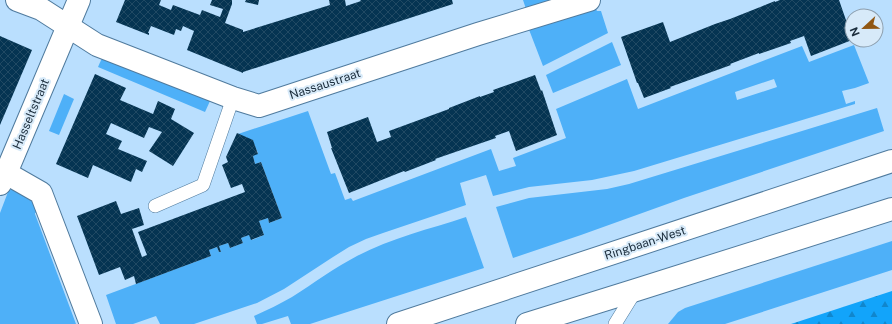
<svg xmlns="http://www.w3.org/2000/svg" width="892" height="324" font-family="'Public Sans',sans-serif">
<style>
.green{fill:#4eb0f8;fill-rule:evenodd}
.forest{fill:url(#forest-firs)}
.building{fill:url(#building-cross-hatch)}
.lines{fill:none;stroke-linecap:round;stroke-linejoin:round}
.lane-casing{stroke:#507b9e;stroke-width:14}
.street-casing{stroke:#507b9e;stroke-width:24}
.secondary-casing{stroke:#507b9e;stroke-width:24}
.lane{stroke:#fff;stroke-width:13}
.street{stroke:#fff;stroke-width:22}
.secondary{stroke:#fff;stroke-width:22}
.labels{text-anchor:middle;stroke-width:4;stroke-linejoin:round;paint-order:stroke}
.street-label{font-size:12px;fill:#1b2d3c;stroke:#d7eaf9}
</style>
<defs>
<pattern id="forest-firs" width="22" height="20" patternUnits="userSpaceOnUse"><rect width="22" height="20" fill="#12a4fa"/><path d="M5 1l3.5 6h-7zM16 11l3.5 6h-7z" fill="#1086cc"/></pattern>
<pattern id="building-cross-hatch" width="8" height="8" patternUnits="userSpaceOnUse"><rect width="8" height="8" fill="#053452"/><path d="M0 0l8 8M0 8l8-8" fill="none" stroke="#204963"/></pattern>
</defs>
<rect width="100%" height="100%" fill="#badffe"/>
<!-- green -->
<g class="green">
<polygon points="523,0 555,0 526,9"/>
<polygon points="594,5 597,11 601,11 608,33 543,66 528,27"/>
<polygon points="612,42 621,65 553,93 546,75"/>
<path d="M854,45L869,83L855,88L842,91L846,104L855,101V104L634,171L592,180L529,187L493,196L486,175L460,183L466,205L383,233L366,239L349,247L333,257L284,289L257,303L194,324H160L156,316L133,324H116L106,295L211,256L209,250L217,247L219,252H221L219,246L228,243L230,248L243,243L241,238L249,235L252,240L264,235L259,221L268,218L269,223L282,218L261,162L255,164L253,156L258,153L253,141L238,134L308,111L331,174L335,173L345,200L351,198L353,201L491,149L499,171L516,166L513,158L566,138L556,109L627,79L638,109L802,46L809,62ZM774,79L777,87L737,100L735,92Z"/>
<polygon points="102,58 210,101 205,112 98,67"/>
<polygon points="64,94 74,99 59,135 49,131"/>
<polygon points="877,108 884,131 684,198 581,235 513,258 496,207 529,198 607,189 629,184"/>
<polygon points="13,188 35,200 41,211 35,213 35,214 76,324 0,324 0,213 8,192"/>
<path d="M466,217L484,268L310,324H291L288,316L262,324H257L254,316C267,310 280,304 292,297C314,283 334,268 357,256C391,238 430,229 466,217Z"/>
<polygon points="892,241 892,270 725,324 668,324 678,312 685,308"/>
</g>
<!-- forest -->
<polygon class="forest" points="892,291 892,324 791,324"/>
<!-- building -->
<g class="building">
<polygon points="125,0 161,0 159,5 171,10 173,5 200,15 202,10 220,17 223,9 210,5 212,0 232,0 232,4 225,23 243,30 243,32 330,5 329,0 345,0 346,6 361,1 360,0 452,0 453,4 243,72 243,73 187,50 194,31 183,26 181,31 176,29 174,35 151,26 148,33 149,33 149,35 116,22"/>
<polygon points="246,0 259,0 258,5 245,2"/>
<polygon points="780,0 839,0 847,23 846,24 852,38 852,40 811,56 804,36 790,41 791,43 759,54 759,53 730,64 731,65 670,87 671,88 644,98 638,83 637,83 621,37 663,22 670,42 715,24 730,19 775,1 775,2"/>
<polygon points="0,36 32,50 0,125"/>
<polygon points="95,74 126,88 120,100 153,114 158,101 175,109 171,119 194,133 173,166 149,151 162,132 149,127 144,138 111,123 106,134 122,141 118,149 147,161 142,172 136,169 131,182 93,165 88,178 56,164"/>
<polygon points="535,75 541,91 542,90 557,135 516,151 509,131 495,136 496,138 435,159 436,160 405,172 404,171 349,193 331,148 332,148 327,132 368,117 377,142 391,137 389,131 449,109 449,108 480,96 480,97 494,92 493,90"/>
<polygon points="237,133 253,140 258,154 253,156 255,164 261,162 282,218 269,223 268,218 259,221 264,235 251,240 249,235 241,238 243,243 230,248 228,243 219,246 221,252 219,252 217,247 209,250 211,256 136,284 134,276 125,280 120,267 99,275 77,216 116,201 121,214 139,208 144,225 132,229 142,257 147,255 138,232 245,192 242,184 231,188 222,165 228,162 226,157"/>
</g>
<g class="lines">
<!-- lane casing -->
<g class="lane-casing">
<g id="lane">
<polyline points="155,206 203,185 233,98"/>
<polyline points="615,324 636,290"/>
</g>
</g>
<!-- street casing -->
<g class="street-casing">
<g id="street">
<polyline points="17,0 41,9 97,45 233,98 259,106 478,34 589,0"/>
<polyline points="6,173 41,193 91,324"/>
<polyline points="0,184 6,173 79,0"/>
</g>
</g>
<!-- secondary casing -->
<g class="secondary-casing">
<g id="secondary">
<polyline points="398,324 892,161"/>
<polyline points="527,324 636,290 892,209"/>
</g>
</g>
<!-- lane -->
<use href="#lane" class="lane"/>
<!-- street -->
<use href="#street" class="street"/>
<!-- secondary -->
<use href="#secondary" class="secondary"/>
</g>
<g class="labels">
<!-- street labels -->
<g class="street-label">
<text transform="translate(325 84) rotate(-18)" y="4">Nassaustraat</text>
<text transform="translate(31 114) rotate(-67)" y="4">Hasseltstraat</text>
<text transform="translate(645 243) rotate(-18)" y="4">Ringbaan-West</text>
</g>
</g>
<!-- north arrow -->
<g transform="translate(864 28) rotate(248)"><circle r="19" fill="#d7eaf9" stroke="#8c9ead"/>
<path d="M0-3L7 15L0 10L-7 15Z" fill="#905713"/>
<text y="-6" font-size="11" font-weight="bold" text-anchor="middle" fill="#1b2d3c">N</text>
</g>
</svg>
